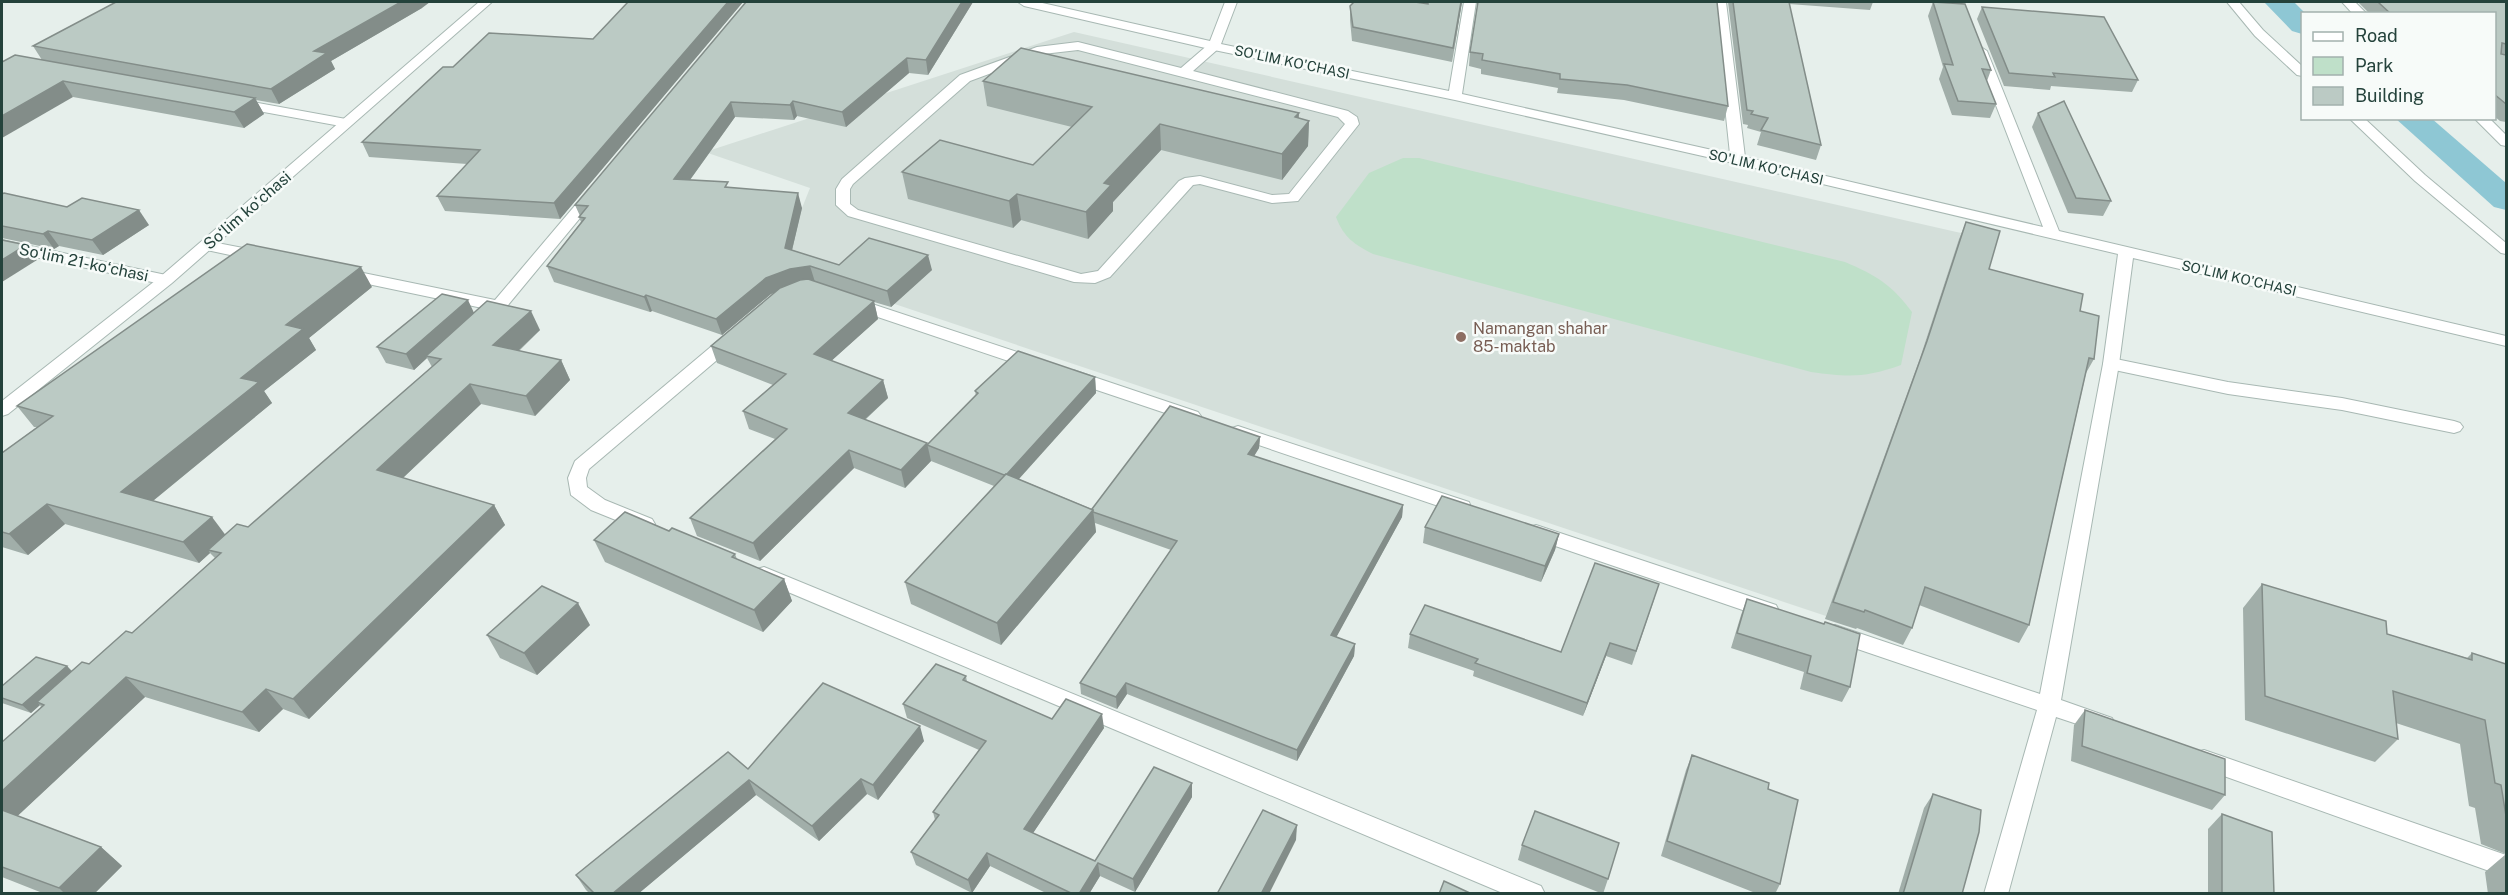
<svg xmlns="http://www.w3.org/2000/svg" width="2508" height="895" font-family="'Public Sans',sans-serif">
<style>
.built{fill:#d4dfda}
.green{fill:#bfe0c9}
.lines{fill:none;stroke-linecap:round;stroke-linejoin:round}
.canal{fill:#8ec7d4;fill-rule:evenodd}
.service-casing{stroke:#a8b8b3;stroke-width:2}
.minor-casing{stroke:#a8b8b3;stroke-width:2}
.tertiary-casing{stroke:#a8b8b3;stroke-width:2}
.service{fill:#fff;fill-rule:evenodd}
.minor{fill:#fff;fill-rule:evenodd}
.tertiary{fill:#fff;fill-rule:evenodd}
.wall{fill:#a1aea9}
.shaded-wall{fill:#838d89}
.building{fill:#bbcac4;stroke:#838d89;stroke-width:1.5}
.education-dot{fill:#8d6e63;stroke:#f7fbf9;stroke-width:2}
.labels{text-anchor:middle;stroke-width:5;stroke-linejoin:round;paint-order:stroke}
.far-street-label{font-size:14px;fill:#24423b;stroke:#f7fbf9}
.street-label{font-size:16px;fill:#24423b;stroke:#f7fbf9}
.education-label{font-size:16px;fill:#785e54;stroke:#f7fbf9;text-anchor:start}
</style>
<rect width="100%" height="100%" fill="#e6efeb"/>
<!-- built -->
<polygon class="built" points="1074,32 1961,233 1920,358 1826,616 790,269 789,263 802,208 810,188 705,152"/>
<!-- green -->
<path class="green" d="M1403,158H1419L1845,262C1876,275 1892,285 1912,312L1901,365C1865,378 1848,377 1811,372L1373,254C1354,244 1344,238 1336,217L1369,173Z"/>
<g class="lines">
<!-- canal -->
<g class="canal">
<polygon points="2264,2 2294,2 2306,14 2302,14 2302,34 2292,31"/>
<polygon points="2395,118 2431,118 2506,183 2506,210 2494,207"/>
</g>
<!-- service casing -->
<g class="service-casing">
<g id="service">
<path d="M1078,42L1181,68L1210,43H1218L1220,46L1218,49L1193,71L1348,111L1357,117L1359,124L1298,201L1272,203L1200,184L1193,185L1110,277L1095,283L1074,282L848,216L836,205V189L842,179L960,75L1037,47ZM1078,50L1338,117L1345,124L1289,194L1272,195L1200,176L1185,178L1179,181L1098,271L1081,274L858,210L850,204V189L853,184L970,81L1043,54Z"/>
<polygon points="2111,358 2228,382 2342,398 2454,421 2460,423 2463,427 2460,431 2454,433 2342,410 2228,394 2105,368 2103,364 2105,360"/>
</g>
</g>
<!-- minor casing -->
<g class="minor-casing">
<g id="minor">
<polygon points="1018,2 1038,2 1210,41 1225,2 1237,2 1221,44 1449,91 1464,2 1476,2 1462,94 1730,154 1714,2 1726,2 1745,157 2043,227 1975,51 1981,47 1987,51 2059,231 2506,336 2506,346 2133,258 2119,364 2061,700 2112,718 2115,724 2112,730 2104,733 2056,717 2008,894 1984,894 2037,710 1828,639 1825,633 1828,627 1835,625 2040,694 2103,364 2118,254 1738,164 1455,100 1214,50 1024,6"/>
<polygon points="2227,2 2239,2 2263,30 2302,66 2302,76 2297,75 2255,36"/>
<polygon points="2342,2 2355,2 2367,14 2353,14"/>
<polygon points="236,99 346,119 353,123 346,127 231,106 229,103"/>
<polygon points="2349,118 2364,118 2425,175 2506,243 2506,254 2501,253 2415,181"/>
<polygon points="2474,118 2489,118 2506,135 2506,146 2501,145"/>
<polygon points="594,188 601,192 599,195 499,316 487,316 485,312 487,309 344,279 336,274 344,269 495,300 589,189"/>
<polygon points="2,240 166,275 174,280 166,285 2,250"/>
<polygon points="207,241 258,251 266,256 258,261 202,249 199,246 202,243"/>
<polygon points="854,298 1041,360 1043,364 1041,368 1029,368 848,307 846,303"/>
<polygon points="731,334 737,335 739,339 737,343 589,469 586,478 587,487 605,500 652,519 655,524 652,529 645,531 638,529 591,510 571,495 568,478 575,461 725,335"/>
<polygon points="1073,370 1198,412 1201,416 1198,420 1192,422 1067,380 1064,376 1067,372"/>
<polygon points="1238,426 1469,502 1471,507 1469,512 1462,514 1232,436 1229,432 1232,428"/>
<polygon points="1536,525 1776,605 1779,611 1776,617 1769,619 1529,537 1526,532 1529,527"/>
<polygon points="764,567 1541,886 1545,894 1505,894 757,579 754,574 757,569"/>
<polygon points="2204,750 2506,855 2506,877 2196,766 2193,759 2196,752"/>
</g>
</g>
<!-- tertiary casing -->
<g class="tertiary-casing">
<polygon id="tertiary" points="479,2 492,2 172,283 8,414 2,416 2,401 160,277"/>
</g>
<!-- service -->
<use href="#service" class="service"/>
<!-- minor -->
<use href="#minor" class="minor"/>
<!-- tertiary -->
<use href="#tertiary" class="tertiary"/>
</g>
<!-- wall -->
<g class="wall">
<polygon points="628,2 743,2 560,219 445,211 437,196 467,164 369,157 362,142 453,67 593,39"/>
<polygon points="746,2 973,2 928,75 909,73 846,127 797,116 794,120 735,117 690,180 729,187 802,208 792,250 839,265 932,270 891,307 874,302 878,319 831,361 883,380 888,398 865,420 927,445 976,396 975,391 1095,377 1096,393 1019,479 1092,509 1260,437 1259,448 1254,456 1403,505 1402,517 1336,637 1355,644 1354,656 1297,761 1127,694 1117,709 1081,694 1080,683 1171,550 1095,523 1096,532 1001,645 911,604 905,582 994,486 931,461 905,488 854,468 760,561 697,536 690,518 775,439 749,429 743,411 773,385 717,363 711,346 775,293 771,294 722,335 652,311 650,312 554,282 547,266 581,222 579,217 580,216 575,205"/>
<polygon points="1428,2 1463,2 1462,2 1452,62 1352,41 1350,20 1350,6 1428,4"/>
<polygon points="1728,2 1873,2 1870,10 1789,4 1821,145 1816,160 1757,145 1761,132 1747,128 1748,125 1743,124"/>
<polygon points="1933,2 1991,70 1987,81 1996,104 1990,118 1952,115 1939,79 1943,67 1928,16"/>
<polygon points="2358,2 2506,2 2506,122 2500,121 2494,116 2494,14 2370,14"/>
<polygon points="1982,7 2138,80 2132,92 2051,86 2050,90 2004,86 1977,19"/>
<polygon points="422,8 331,61 335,69 279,104 256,100 264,114 244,128 73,97 42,60 33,46"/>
<polygon points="1470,52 1728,106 1724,121 1624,100 1557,93 1558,88 1481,74 1481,69 1469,66"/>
<polygon points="983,81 1299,118 1309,121 1308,146 1282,180 1161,150 1113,202 1113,211 1088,239 1021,220 1013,228 908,199 902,172 1033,165 1072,127 987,106"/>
<polygon points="2038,113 2111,201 2103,216 2068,213 2032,127"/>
<polygon points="2,194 149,225 103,255 59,246 54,249 2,238"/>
<polygon points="1966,222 1989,269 2080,311 2094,359 2086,373 2029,625 2019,643 1919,605 1912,628 1903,645 1857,628 1856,629 1825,619 1920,358 1959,239"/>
<polygon points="372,287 309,338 316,350 264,391 272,403 153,501 225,535 248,527 432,367 427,358 414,370 386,363 377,347 474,313 540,330 519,351 561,360 570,380 535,416 481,404 403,478 494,505 505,525 309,719 283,709 259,732 145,697 17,816 101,847 122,866 94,894 45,894 2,877 2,742 41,707 40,705 31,713 2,703 2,686 67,666 72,671 89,664 132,633 215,558 210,553 199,563 65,524 28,555 2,547 2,453 37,427 34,427 17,406"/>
<polygon points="1425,527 1559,534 1555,550 1541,582 1423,543"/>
<polygon points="669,531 735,554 737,559 784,579 792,601 763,632 605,562 594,540"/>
<polygon points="2262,584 2387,634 2467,658 2472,653 2506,664 2506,894 2488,894 2485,872 2506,854 2481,844 2475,808 2469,806 2460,744 2396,723 2398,739 2375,762 2245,720 2243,608"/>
<polygon points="1655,597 1632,665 1606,656 1583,716 1473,676 1474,671 1408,648 1410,634 1561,652"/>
<polygon points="1747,599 1824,624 1850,687 1842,702 1800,689 1804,672 1731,648 1741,615"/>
<polygon points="590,625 537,675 500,658 487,635"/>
<polygon points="966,676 967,682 1052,719 1104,728 1033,833 1095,861 1192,783 1192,797 1135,892 1100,876 1089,894 1048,894 990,866 972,893 916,865 911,852 935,820 933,812 979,750 907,718 903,704"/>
<polygon points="2085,710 2225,795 2212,810 2071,761 2074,725"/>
<polygon points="924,741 878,800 867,794 819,841 756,795 638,894 590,894 586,890 576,875 748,769"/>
<polygon points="1692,755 1768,789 1780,884 1775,894 1758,894 1661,856 1686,770"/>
<polygon points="1933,794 1962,894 1898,894 1924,808"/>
<polygon points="2222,814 2274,894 2208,894 2208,829"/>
<polygon points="1522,845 1608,879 1603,894 1518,860"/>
</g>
<!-- shaded-wall -->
<g class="shaded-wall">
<polygon points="401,2 430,2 422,8 331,61 335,69 279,104 271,89 314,51"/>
<polygon points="728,2 743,2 560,219 554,203"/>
<polygon points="962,2 973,2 928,75 926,60"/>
<polygon points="1461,2 1463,2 1462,2 1452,62"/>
<polygon points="907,58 909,73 846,127 842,112"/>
<polygon points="63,81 73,97 2,138 2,116"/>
<polygon points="255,98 264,114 244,128 234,112"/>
<polygon points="793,101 797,116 794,120 790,105"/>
<polygon points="731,102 735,117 679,195 674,179"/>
<polygon points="1299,113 1298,133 1309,121 1308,146 1282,180 1282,154 1295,117"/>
<polygon points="1160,124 1161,150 1113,202 1113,211 1088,239 1086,212 1104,183"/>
<polygon points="798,193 802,208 789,263 785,248"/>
<polygon points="1017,194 1021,220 1013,228 1009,201"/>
<polygon points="139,210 149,225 103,255 92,240"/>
<polygon points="48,231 59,246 54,249 43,234"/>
<polygon points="26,245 37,260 2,282 2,260"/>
<polygon points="928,255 932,270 891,307 887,291"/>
<polygon points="810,266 815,282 794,285 771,294 722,335 716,319 766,278 790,269"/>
<polygon points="361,267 372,287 309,338 316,350 264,391 272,403 138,513 121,492 286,325"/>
<polygon points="646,295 652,311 650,312 644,297"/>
<polygon points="468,300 475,315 426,356 427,358 414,370 406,354"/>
<polygon points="874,301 878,319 819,372 814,354"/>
<polygon points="531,311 540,330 503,365 493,345"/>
<polygon points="561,360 570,380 535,416 526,396"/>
<polygon points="1095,377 1096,393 1008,491 1006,475"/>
<polygon points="883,380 888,398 852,431 848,413"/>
<polygon points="470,384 481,404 390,490 377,470"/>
<polygon points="1260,437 1259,448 1248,466 1248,454"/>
<polygon points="927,443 931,461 905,488 901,470"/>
<polygon points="849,450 854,468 760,561 753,543"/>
<polygon points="47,504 65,524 28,555 9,534"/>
<polygon points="494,505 505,525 309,719 293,699"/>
<polygon points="1403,505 1402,517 1331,647 1331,635"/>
<polygon points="1093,510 1096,532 1001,645 997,623"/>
<polygon points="212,517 227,537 208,550 210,553 199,563 183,542"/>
<polygon points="1559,534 1555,550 1541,582 1545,566"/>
<polygon points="784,579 792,601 763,632 754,610"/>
<polygon points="578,603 590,625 537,675 524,653"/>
<polygon points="1610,643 1606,656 1583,716 1587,703"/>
<polygon points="1355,644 1354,656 1297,761 1297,750"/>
<polygon points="67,666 74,674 37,702 40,705 31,713 22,705"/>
<polygon points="126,677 145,697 9,824 2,817 2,791"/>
<polygon points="1126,683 1127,694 1117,709 1116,697"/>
<polygon points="266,689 283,709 259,732 242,712"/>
<polygon points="1102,714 1104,728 1027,842 1024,829"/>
<polygon points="920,726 924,741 878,800 873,785"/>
<polygon points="861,779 867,794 819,841 812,826"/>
<polygon points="749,780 756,795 638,894 612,894"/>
<polygon points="1192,783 1192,797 1135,892 1133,879"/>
<polygon points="1297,825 1296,840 1269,894 1261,894"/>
<polygon points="101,847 122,866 94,894 65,894 59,888"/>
<polygon points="987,853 990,866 972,893 968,880"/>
<polygon points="1098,863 1100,876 1089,894 1079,894"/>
</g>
<!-- building -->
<g class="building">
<polygon points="116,2 401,2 314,51 327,53 271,89 33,46"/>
<polygon points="628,2 728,2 554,203 437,196 480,150 362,142 443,67 453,67 489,33 593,39"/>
<polygon points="746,2 962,2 926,60 907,58 842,112 793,101 790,105 731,102 674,179 728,182 725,187 798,193 785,248 839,265 869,238 928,255 887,291 810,266 790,269 766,278 716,319 646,295 644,297 547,266 585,218 579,217 588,206 575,205"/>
<polygon points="1354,2 1415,2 1428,4 1428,2 1461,2 1453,48 1353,27 1350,6"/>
<polygon points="1478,2 1717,2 1728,106 1627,85 1560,79 1560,74 1482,60 1483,54 1470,52"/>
<polygon points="1733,2 1789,2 1821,145 1761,130 1768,118 1751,114 1753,111 1747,110"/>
<polygon points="1933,2 1965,4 1991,70 1982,69 1996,104 1958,101 1944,64 1953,65"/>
<polygon points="2378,2 2506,2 2506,44 2502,43 2501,54 2506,55 2506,104 2494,94 2494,14 2391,14"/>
<polygon points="1982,7 2104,17 2138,80 2053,73 2055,77 2009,73"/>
<polygon points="1021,48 1299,113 1295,117 1309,121 1282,154 1160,124 1104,183 1111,185 1086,212 1017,194 1009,201 902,172 940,140 1033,165 1092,107 983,81"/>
<polygon points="15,55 255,98 234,112 63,81 2,116 2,62"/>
<polygon points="2064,101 2111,201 2076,198 2038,113"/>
<polygon points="4,193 67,207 82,198 139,210 92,240 48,231 43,234 2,226 2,194"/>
<polygon points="1966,222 2000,231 1989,269 2083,294 2080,311 2099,316 2094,359 2089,358 2029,625 1925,587 1912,628 1865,610 1864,612 1833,602 1927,341"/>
<polygon points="2,240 26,245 2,260"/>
<polygon points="247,244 361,267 286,325 303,329 241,378 259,382 121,492 212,517 183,542 47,504 9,534 2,532 2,453 53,416 17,406"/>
<polygon points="808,279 874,301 814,354 883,380 848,413 927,443 901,470 849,450 753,543 690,518 787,429 743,411 786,374 711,346 780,288 800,280"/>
<polygon points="442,294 468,300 406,354 377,347"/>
<polygon points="487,301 531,311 493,345 561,360 526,396 470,384 377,470 494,505 293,699 266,689 242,712 126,677 2,791 2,742 44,705 37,702 82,662 89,664 126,631 132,633 221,553 208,550 237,524 248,527 441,359 426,356"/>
<polygon points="1018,351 1095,377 1007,474 1004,475 927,445 978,393 975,391"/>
<polygon points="1170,406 1260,437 1248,454 1403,505 1331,635 1355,644 1297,750 1126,683 1116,697 1080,683 1177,541 1093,512 1093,510 1092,509"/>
<polygon points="1006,474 1093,510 997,623 905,582"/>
<polygon points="1442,496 1559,534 1545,566 1425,527"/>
<polygon points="625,512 669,531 672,528 735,554 732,557 784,579 754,610 594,540"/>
<polygon points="1595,563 1659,584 1636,651 1610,643 1587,703 1475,663 1478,659 1410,634 1425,605 1561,652"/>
<polygon points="2262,584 2386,621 2387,634 2472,660 2472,653 2506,664 2506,816 2501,785 2495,783 2485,720 2393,691 2398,739 2265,696"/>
<polygon points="542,586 578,603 524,653 487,635"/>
<polygon points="1747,599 1824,624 1825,622 1860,634 1850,687 1807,673 1811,656 1737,633"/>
<polygon points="36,657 67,666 22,705 2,698 2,686"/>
<polygon points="936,664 966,676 963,680 1052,719 1066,699 1102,714 1024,829 1095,861 1154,767 1192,783 1133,879 1098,863 1079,894 1073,894 987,853 968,880 911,852 939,815 933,812 986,741 903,704"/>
<polygon points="823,683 920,726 873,785 861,779 812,826 749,780 612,894 595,894 576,875 728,752 748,769"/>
<polygon points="2085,710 2225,759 2225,795 2082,746"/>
<polygon points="1692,755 1769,783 1768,789 1798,800 1780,884 1667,841"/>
<polygon points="1933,794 1981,810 1979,832 1962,894 1903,894"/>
<polygon points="2,810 101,847 59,888 2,867"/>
<polygon points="1263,810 1297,825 1261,894 1217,894"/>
<polygon points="1535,811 1619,843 1608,879 1522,845"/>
<polygon points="2222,814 2272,832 2274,894 2222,894"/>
<polygon points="1444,881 1472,894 1439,894"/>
</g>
<!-- markers -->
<circle class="education-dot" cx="1461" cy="337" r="6"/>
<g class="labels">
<!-- far-street labels -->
<g class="far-street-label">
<text transform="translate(1292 62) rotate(12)" y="5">SO'LIM KO'CHASI</text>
<text transform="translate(1766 167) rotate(13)" y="5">SO'LIM KO'CHASI</text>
<text transform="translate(2239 278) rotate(13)" y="5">SO'LIM KO'CHASI</text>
</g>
<!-- street labels -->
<g class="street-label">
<text transform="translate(247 210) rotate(-41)" y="6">Soʻlim koʻchasi</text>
<text transform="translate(84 262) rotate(12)" y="6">Soʻlim 21-koʻchasi</text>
</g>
<!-- education labels -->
<g class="education-label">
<text x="1473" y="334">Namangan shahar<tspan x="1473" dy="18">85-maktab</tspan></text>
</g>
</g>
<!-- border -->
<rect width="2508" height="895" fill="none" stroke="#24423b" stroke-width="6"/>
<!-- legend -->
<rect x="2301" y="12" width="195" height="108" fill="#f7fbf9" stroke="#a3b1ad" stroke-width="1.5"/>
<rect x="2313" y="32" width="30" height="9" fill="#ffffff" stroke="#a3b1ad" stroke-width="1.5"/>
<text x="2355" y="42" font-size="18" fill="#24423b">Road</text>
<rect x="2313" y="57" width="30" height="18" fill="#bfe0c9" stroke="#a3b1ad" stroke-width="1.5"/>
<text x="2355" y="72" font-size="18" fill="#24423b">Park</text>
<rect x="2313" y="87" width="30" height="18" fill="#bbcac4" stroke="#a3b1ad" stroke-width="1.5"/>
<text x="2355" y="102" font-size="18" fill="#24423b">Building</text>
</svg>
